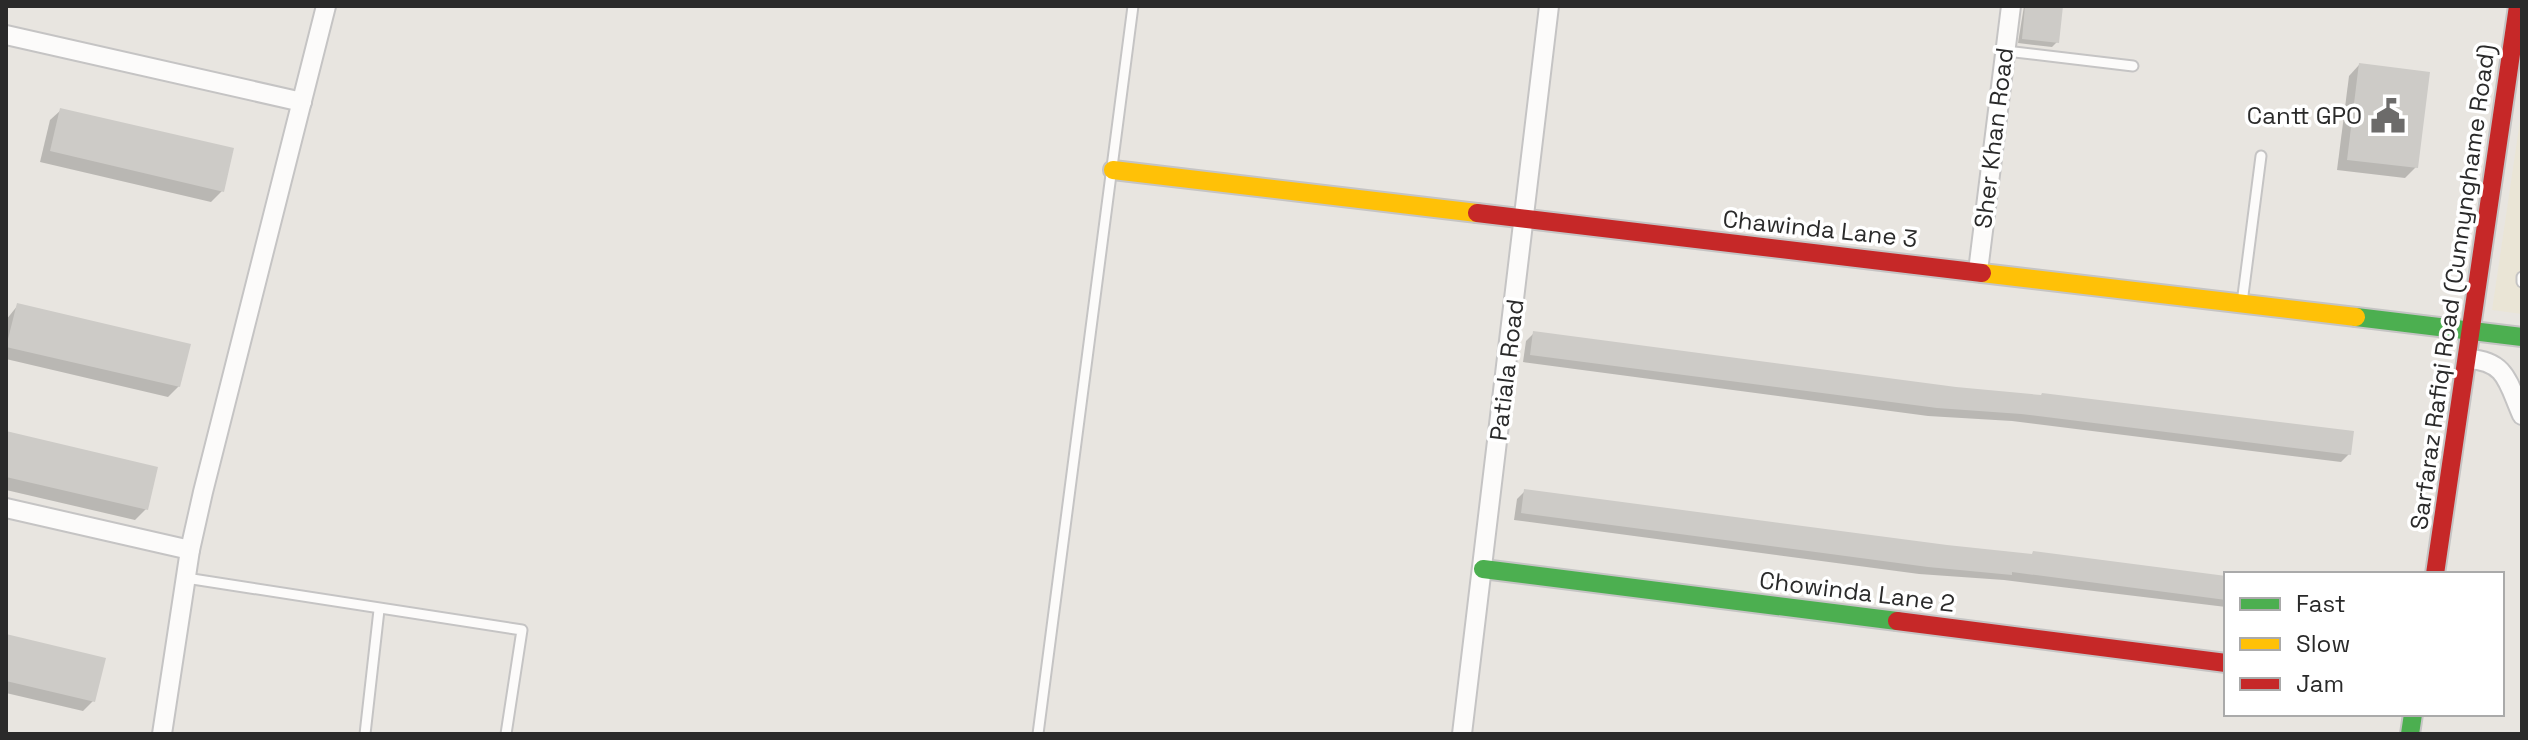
<svg xmlns="http://www.w3.org/2000/svg" width="2528" height="740" font-family="'Space Grotesk',sans-serif">
<style>
.education{fill:#eae5d6}
.shadow{fill:#0003}
.building{fill:#cdcbc7}
.lines{fill:none;stroke-linecap:round;stroke-linejoin:round}
.lane-casing{stroke:#c5c4c4;stroke-width:13}
.street-casing{stroke:#c5c4c4;stroke-width:22}
.fast-casing{stroke:#c5c4c4;stroke-width:22}
.slow-casing{stroke:#c5c4c4;stroke-width:22}
.jam-casing{stroke:#c5c4c4;stroke-width:22}
.lane{stroke:#fcfbfa;stroke-width:9}
.street{stroke:#fcfbfa;stroke-width:18}
.fast{stroke:#4caf50;stroke-width:18}
.slow{stroke:#ffc107;stroke-width:18}
.jam{stroke:#c62828;stroke-width:18}
.labels{text-anchor:middle;stroke-width:7;stroke-linejoin:round;paint-order:stroke}
.poi-label{font-size:24px;fill:#2a2a2a;stroke:#fff;text-anchor:end}
.street-label{font-size:24px;fill:#2a2a2a;stroke:#fff}
</style>
<rect width="100%" height="100%" fill="#e8e5e0"/>
<!-- education -->
<polygon class="education" points="2522,107 2522,314 2492,310"/>
<!-- shadow -->
<g class="shadow">
<polygon points="2024,6 2047,6 2057,42 2052,47 2018,43"/>
<polygon points="2359,65 2416,167 2405,178 2337,170 2349,76"/>
<polygon points="61,110 222,191 211,202 40,162 50,120"/>
<polygon points="18,305 179,386 168,397 6,359 6,320"/>
<polygon points="1534,333 1956,389 2349,454 2341,462 2012,421 1928,416 1523,362 1526,341"/>
<polygon points="6,433 146,509 135,520 6,490"/>
<polygon points="1525,491 1947,547 2226,577 2226,607 2004,580 1919,574 1514,520 1517,499"/>
<polygon points="6,637 93,701 83,711 6,693"/>
</g>
<!-- building -->
<g class="building">
<polygon points="2025,6 2063,6 2059,43 2022,39"/>
<polygon points="2359,63 2430,72 2418,168 2347,160"/>
<polygon points="60,108 234,148 224,192 50,151"/>
<polygon points="17,303 191,344 180,387 6,347"/>
<polygon points="1533,331 1956,387 2041,395 2042,393 2354,431 2351,455 2021,414 1937,408 1530,355"/>
<polygon points="6,431 158,467 148,510 6,477"/>
<polygon points="1524,489 1947,545 2032,554 2033,551 2226,576 2226,600 2012,572 2012,575 1928,567 1521,513"/>
<polygon points="6,634 106,658 95,702 6,681"/>
</g>
<g class="lines">
<!-- lane casing -->
<g class="lane-casing">
<g id="lane">
<polyline points="2006,51 2133,66"/>
<polyline points="2522,277 2522,282"/>
<polyline points="2242,303 2261,156"/>
<polyline points="186,578 522,630 506,734"/>
<polyline points="365,734 379,610"/>
<polyline points="1038,734 1133,6"/>
</g>
</g>
<!-- street casing -->
<g class="street-casing">
<g id="street">
<polyline points="6,35 302,102"/>
<polyline points="1978,271 2011,6"/>
<path d="M2469,359C2507,361 2508,384 2522,415"/>
<polyline points="6,508 190,550"/>
<polyline points="162,734 190,550 203,492 326,6"/>
<polyline points="1462,734 1549,6"/>
</g>
</g>
<!-- fast casing -->
<g class="fast-casing">
<g id="fast">
<polyline points="2356,317 2522,337"/>
<polyline points="1483,569 1897,621"/>
<polyline points="2410,734 2413,714"/>
</g>
</g>
<!-- slow casing -->
<g class="slow-casing">
<g id="slow">
<polyline points="1113,170 1477,213"/>
<polyline points="1982,273 2356,317"/>
</g>
</g>
<!-- jam casing -->
<g class="jam-casing">
<g id="jam">
<polyline points="1477,213 1982,273"/>
<polyline points="2435,574 2518,6"/>
<polyline points="1897,621 2226,663"/>
</g>
</g>
<!-- lane -->
<use href="#lane" class="lane"/>
<!-- street -->
<use href="#street" class="street"/>
<!-- fast -->
<use href="#fast" class="fast"/>
<!-- slow -->
<use href="#slow" class="slow"/>
<!-- jam -->
<use href="#jam" class="jam"/>
</g>
<!-- icons -->
<defs>
<g id="civic-bare" transform="scale(2.76)"><path d="M-.6-6.5H3V-4.5H.6V-3L4-1V1h2V6H-6V1h2V-1L-.6-3ZM-1.2 2.5V6h2.4V2.5Z" fill="#6c6b6a" stroke="#fff" stroke-width="2.5" paint-order="stroke"/></g>
</defs>
<g fill-rule="evenodd">
<use href="#civic-bare" x="2388" y="116"/>
</g>
<g class="labels">
<!-- poi labels -->
<g class="poi-label">
<text x="2362" y="124">Cantt GPO</text>
</g>
<!-- street labels -->
<g class="street-label">
<text transform="translate(1994 138) rotate(-83)" y="8">Sher Khan Road</text>
<text transform="translate(1820 229) rotate(6)" y="8">Chawinda Lane 3</text>
<text transform="translate(2453 287) rotate(-82)" y="8">Sarfaraz Rafiqi Road (Cunnynghame Road)</text>
<text transform="translate(1507 370) rotate(-83)" y="8">Patiala Road</text>
<text transform="translate(1857 592) rotate(7)" y="8">Chowinda Lane 2</text>
</g>
</g>
<!-- border -->
<rect width="2528" height="740" fill="none" stroke="#2a2a2a" stroke-width="16"/>
<!-- legend -->
<rect x="2224" y="572" width="280" height="144" fill="#ffffff" stroke="#aaaaaa" stroke-width="2"/>
<rect x="2240" y="598" width="40" height="12" fill="#4caf50" stroke="#aaaaaa" stroke-width="2"/>
<text x="2296" y="612" font-size="24" fill="#2a2a2a">Fast</text>
<rect x="2240" y="638" width="40" height="12" fill="#ffc107" stroke="#aaaaaa" stroke-width="2"/>
<text x="2296" y="652" font-size="24" fill="#2a2a2a">Slow</text>
<rect x="2240" y="678" width="40" height="12" fill="#c62828" stroke="#aaaaaa" stroke-width="2"/>
<text x="2296" y="692" font-size="24" fill="#2a2a2a">Jam</text>
</svg>
